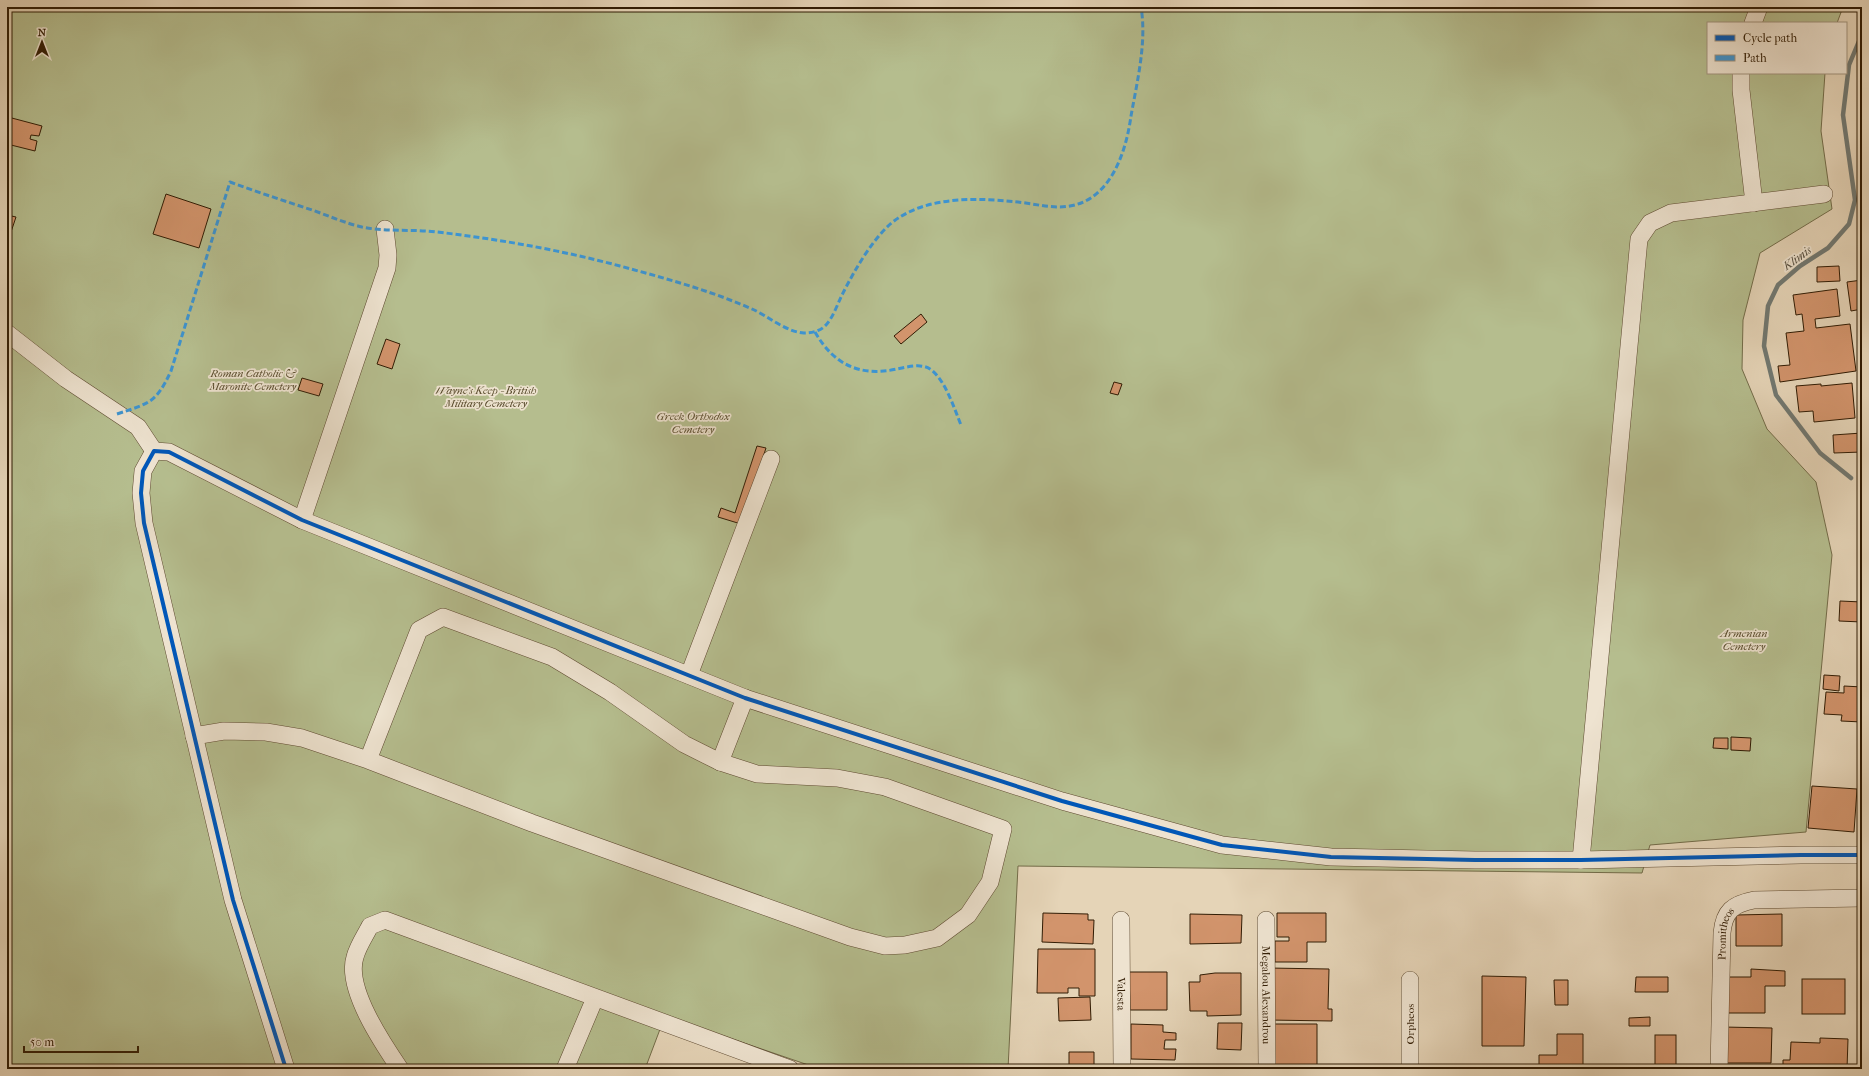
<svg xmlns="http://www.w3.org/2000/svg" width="1869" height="1076" font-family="'IM FELL French Canon',serif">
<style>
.green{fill:#b5bd8e;stroke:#736c49}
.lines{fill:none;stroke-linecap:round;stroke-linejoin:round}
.stream{stroke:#717871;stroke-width:4.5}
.building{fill:#d2946c;stroke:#311c04}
.minor-casing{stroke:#5e4a31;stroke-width:18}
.minor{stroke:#eee3d0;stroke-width:17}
.quiet{stroke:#3d94d1;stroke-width:3;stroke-dasharray:6 3;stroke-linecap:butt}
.cycleway-casing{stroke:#eee3d0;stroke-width:6}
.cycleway{stroke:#0057b8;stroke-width:4}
.labels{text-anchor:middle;stroke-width:3.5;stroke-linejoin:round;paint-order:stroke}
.park-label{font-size:11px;font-style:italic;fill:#594c2d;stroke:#eee3d0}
.street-label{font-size:11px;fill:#311c04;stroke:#eee3d0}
.water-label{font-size:12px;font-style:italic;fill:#514a3b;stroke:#eee3d0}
</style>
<rect width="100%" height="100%" fill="#e5d4b7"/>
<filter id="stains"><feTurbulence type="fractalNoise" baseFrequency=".005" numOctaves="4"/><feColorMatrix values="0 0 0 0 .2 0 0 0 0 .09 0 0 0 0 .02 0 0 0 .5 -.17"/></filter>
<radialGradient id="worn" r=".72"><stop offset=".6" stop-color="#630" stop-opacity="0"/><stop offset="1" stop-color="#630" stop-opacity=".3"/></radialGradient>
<!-- green -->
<polygon class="green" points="7,7 1843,7 1837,23 1708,23 1708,73 1825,73 1821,131 1832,209 1760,253 1743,320 1742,369 1767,429 1816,482 1832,555 1806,832 1650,845 1642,873 1018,866 1008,1069 820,1069 665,1016 645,1069 7,1069"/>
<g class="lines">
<!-- stream -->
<polyline class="stream" points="1851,478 1820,453 1776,395 1764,346 1768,306 1778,285 1800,266 1828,248 1849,224 1855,200 1843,115 1849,65 1862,34"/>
</g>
<!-- building -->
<g class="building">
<polygon points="8,117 42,126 39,136 31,135 30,139 37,141 35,151 7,144"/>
<polygon points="166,194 211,209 199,248 153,234"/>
<polygon points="7,215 16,217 9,238 7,238"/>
<polygon points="1839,266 1840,281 1817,282 1817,267"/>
<polygon points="1862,280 1862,309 1851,311 1847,282"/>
<polygon points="1837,289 1840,316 1815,319 1816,328 1850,324 1856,371 1780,382 1778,366 1790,365 1786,333 1804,331 1802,314 1796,315 1793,295"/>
<polygon points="921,314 927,322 901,344 894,336"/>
<polygon points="386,339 400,344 392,369 377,364"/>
<polygon points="302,378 323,384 319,396 298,390"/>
<polygon points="1114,382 1122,384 1118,395 1110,393"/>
<polygon points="1852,383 1855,418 1814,422 1813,411 1799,412 1796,386 1821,384 1821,386"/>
<polygon points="1862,433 1862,452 1834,453 1833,435"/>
<polygon points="757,446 766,448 741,524 718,517 721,508 735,513"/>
<polygon points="1840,601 1862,602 1862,622 1839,621"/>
<polygon points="1824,675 1840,676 1839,691 1823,689"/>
<polygon points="1844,686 1862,687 1862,722 1841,721 1842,715 1824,714 1826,692 1844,693"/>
<polygon points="1731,737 1751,738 1750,751 1731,750"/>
<polygon points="1714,738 1728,738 1728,749 1713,748"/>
<polygon points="1812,786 1857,789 1854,832 1808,828"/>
<polygon points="1043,913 1088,914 1088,920 1094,920 1093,944 1042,942"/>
<polygon points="1277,913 1326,913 1326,942 1307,942 1307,962 1275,962 1275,941 1289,941 1289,937 1277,937"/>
<polygon points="1190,914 1242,915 1241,943 1190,944"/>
<polygon points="1782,914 1782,946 1736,946 1736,915"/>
<polygon points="1038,949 1095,949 1095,996 1079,996 1079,988 1068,988 1068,993 1037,993"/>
<polygon points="1268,968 1329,969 1328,1009 1332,1009 1332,1021 1267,1020"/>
<polygon points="1751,969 1785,971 1785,986 1765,986 1765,1013 1727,1013 1727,977 1751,977"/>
<polygon points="1129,972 1167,972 1167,1010 1130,1010"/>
<polygon points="1215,973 1241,973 1241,1015 1207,1016 1207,1011 1190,1011 1189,982 1200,982 1200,975"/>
<polygon points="1482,976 1526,977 1524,1046 1482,1046"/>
<polygon points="1636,977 1668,977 1668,992 1635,992"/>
<rect x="1802" y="979" width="43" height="35"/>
<polygon points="1554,980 1568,980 1568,1005 1555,1005"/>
<polygon points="1090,997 1091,1020 1059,1021 1058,998"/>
<polygon points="1650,1017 1650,1026 1629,1026 1629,1018"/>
<polygon points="1218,1023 1242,1023 1241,1050 1217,1049"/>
<polygon points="1131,1024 1163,1025 1163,1032 1176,1033 1176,1040 1165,1040 1164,1049 1176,1049 1175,1060 1131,1059"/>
<polygon points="1268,1024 1317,1024 1317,1066 1268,1065"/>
<polygon points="1723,1027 1772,1028 1771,1063 1723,1063"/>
<polygon points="1557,1034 1583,1034 1583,1069 1539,1069 1539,1055 1557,1055"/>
<rect x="1655" y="1035" width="21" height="34"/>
<polygon points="1820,1038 1848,1039 1847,1069 1803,1067 1802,1069 1772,1069 1783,1068 1783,1060 1790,1060 1791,1042 1820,1043"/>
<polygon points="1069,1052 1094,1052 1094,1068 1069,1067"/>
<rect x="1195" y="1066" width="26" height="3"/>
</g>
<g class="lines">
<!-- minor casing -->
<g class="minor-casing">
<g id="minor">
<polyline points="1753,23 1759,7"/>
<polyline points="1741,73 1741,90 1754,203"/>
<polyline points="7,333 66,379 138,427 154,451"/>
<polyline points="154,451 169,452 302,520 745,698 1062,801 1222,845 1331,857 1475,860 1581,860 1801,855 1862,855"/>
<polyline points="154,451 143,471 141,493 144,523 233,900 286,1069"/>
<polyline points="302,520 387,268 388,255 385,229"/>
<polyline points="689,675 771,459"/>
<polyline points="194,736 224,731 266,732 302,738 368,760 532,823 850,937 885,946 905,945 937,938 968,915 990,882 1003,829 885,787 837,778 757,774 720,762 684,744 610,692 552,657 443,617 419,630 368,760"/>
<polyline points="720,762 745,698"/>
<polyline points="1581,860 1639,239 1650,223 1671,213 1824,194"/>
<path id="s1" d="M1121,920L1122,1069"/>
<path id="s2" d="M1266,920L1267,1069"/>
<polyline points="1410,980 1410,1069"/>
<path d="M400,1069C383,1044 345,988 355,957C358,946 365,936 370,926L385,920L790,1069"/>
<polyline points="565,1069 595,998"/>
<path id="s3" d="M1719,1069L1722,933C1724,911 1733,904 1754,900L1862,898"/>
</g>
</g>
<!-- minor -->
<use href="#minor" class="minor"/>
<!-- quiet -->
<g class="quiet">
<path d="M815,332C834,365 860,377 897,369C907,367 921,363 930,369C945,379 954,408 961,425"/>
<path d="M117,414C150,403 156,403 171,371L230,182C257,192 285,201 312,210C329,216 345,223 362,227C386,232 412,229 437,232C498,239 560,250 620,266C664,278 709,290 752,309C768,316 786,332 804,333C812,333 820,331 825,326C833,318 837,305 842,295C854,271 877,230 900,217C933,196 980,198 1018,202C1036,204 1053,209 1070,206C1111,199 1126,152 1131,116C1137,82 1147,42 1141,7"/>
</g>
<!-- cycleway casing -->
<g class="cycleway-casing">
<polyline id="cycleway" points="286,1069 233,900 144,523 141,493 143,471 154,451 169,452 302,520 745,698 1062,801 1222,845 1331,857 1475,860 1581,860 1801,855 1862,855"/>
</g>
<!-- cycleway -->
<use href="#cycleway" class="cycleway"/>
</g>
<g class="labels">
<!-- park labels -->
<g class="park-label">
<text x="253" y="377">Roman Catholic &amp;<tspan x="253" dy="13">Maronite Cemetery</tspan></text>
<text x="486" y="394">Wayne's Keep - British<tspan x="486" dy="13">Military Cemetery</tspan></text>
<text x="693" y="420">Greek Orthodox<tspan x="693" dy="13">Cemetery</tspan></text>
<text x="1744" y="637">Armenian<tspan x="1744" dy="13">Cemetery</tspan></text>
</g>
<!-- street labels -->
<g class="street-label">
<text dy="4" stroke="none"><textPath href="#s3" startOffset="136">Promitheos</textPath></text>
<text dy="4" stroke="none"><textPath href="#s1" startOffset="74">Valesta</textPath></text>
<text dy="4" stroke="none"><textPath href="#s2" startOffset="75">Megalou Alexandrou</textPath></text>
<text transform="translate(1410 1024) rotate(-90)" y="4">Orpheos</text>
</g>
<!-- water labels -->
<g class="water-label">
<text transform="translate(1797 258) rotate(-36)" y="4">Klimis</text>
</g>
</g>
<!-- margin -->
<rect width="1869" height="1076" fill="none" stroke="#e5d4b7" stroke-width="24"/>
<rect x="8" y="8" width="1853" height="1060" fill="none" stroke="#311c04" stroke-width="2"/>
<rect x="12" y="12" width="1845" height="1052" fill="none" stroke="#311c04"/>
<!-- legend -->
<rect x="1707" y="22" width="140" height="52" fill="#eee3d0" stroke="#a2937e"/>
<rect x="1715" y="35" width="20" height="6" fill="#0057b8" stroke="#a2937e"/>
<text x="1743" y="42" font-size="12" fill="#311c04">Cycle path</text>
<rect x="1715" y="55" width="20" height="6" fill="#3d94d1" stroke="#a2937e"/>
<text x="1743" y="62" font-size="12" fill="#311c04">Path</text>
<!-- north arrow -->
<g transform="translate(42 42)" stroke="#eee3d0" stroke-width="3" paint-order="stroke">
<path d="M0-3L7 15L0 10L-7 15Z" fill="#311c04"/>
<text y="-6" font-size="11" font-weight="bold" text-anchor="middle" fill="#311c04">N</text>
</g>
<!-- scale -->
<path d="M24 1046v6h114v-6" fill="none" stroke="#311c04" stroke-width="2"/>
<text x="30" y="1046" font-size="12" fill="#311c04" stroke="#eee3d0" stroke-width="3" paint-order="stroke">50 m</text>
<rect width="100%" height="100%" filter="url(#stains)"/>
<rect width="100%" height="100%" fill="url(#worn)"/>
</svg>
